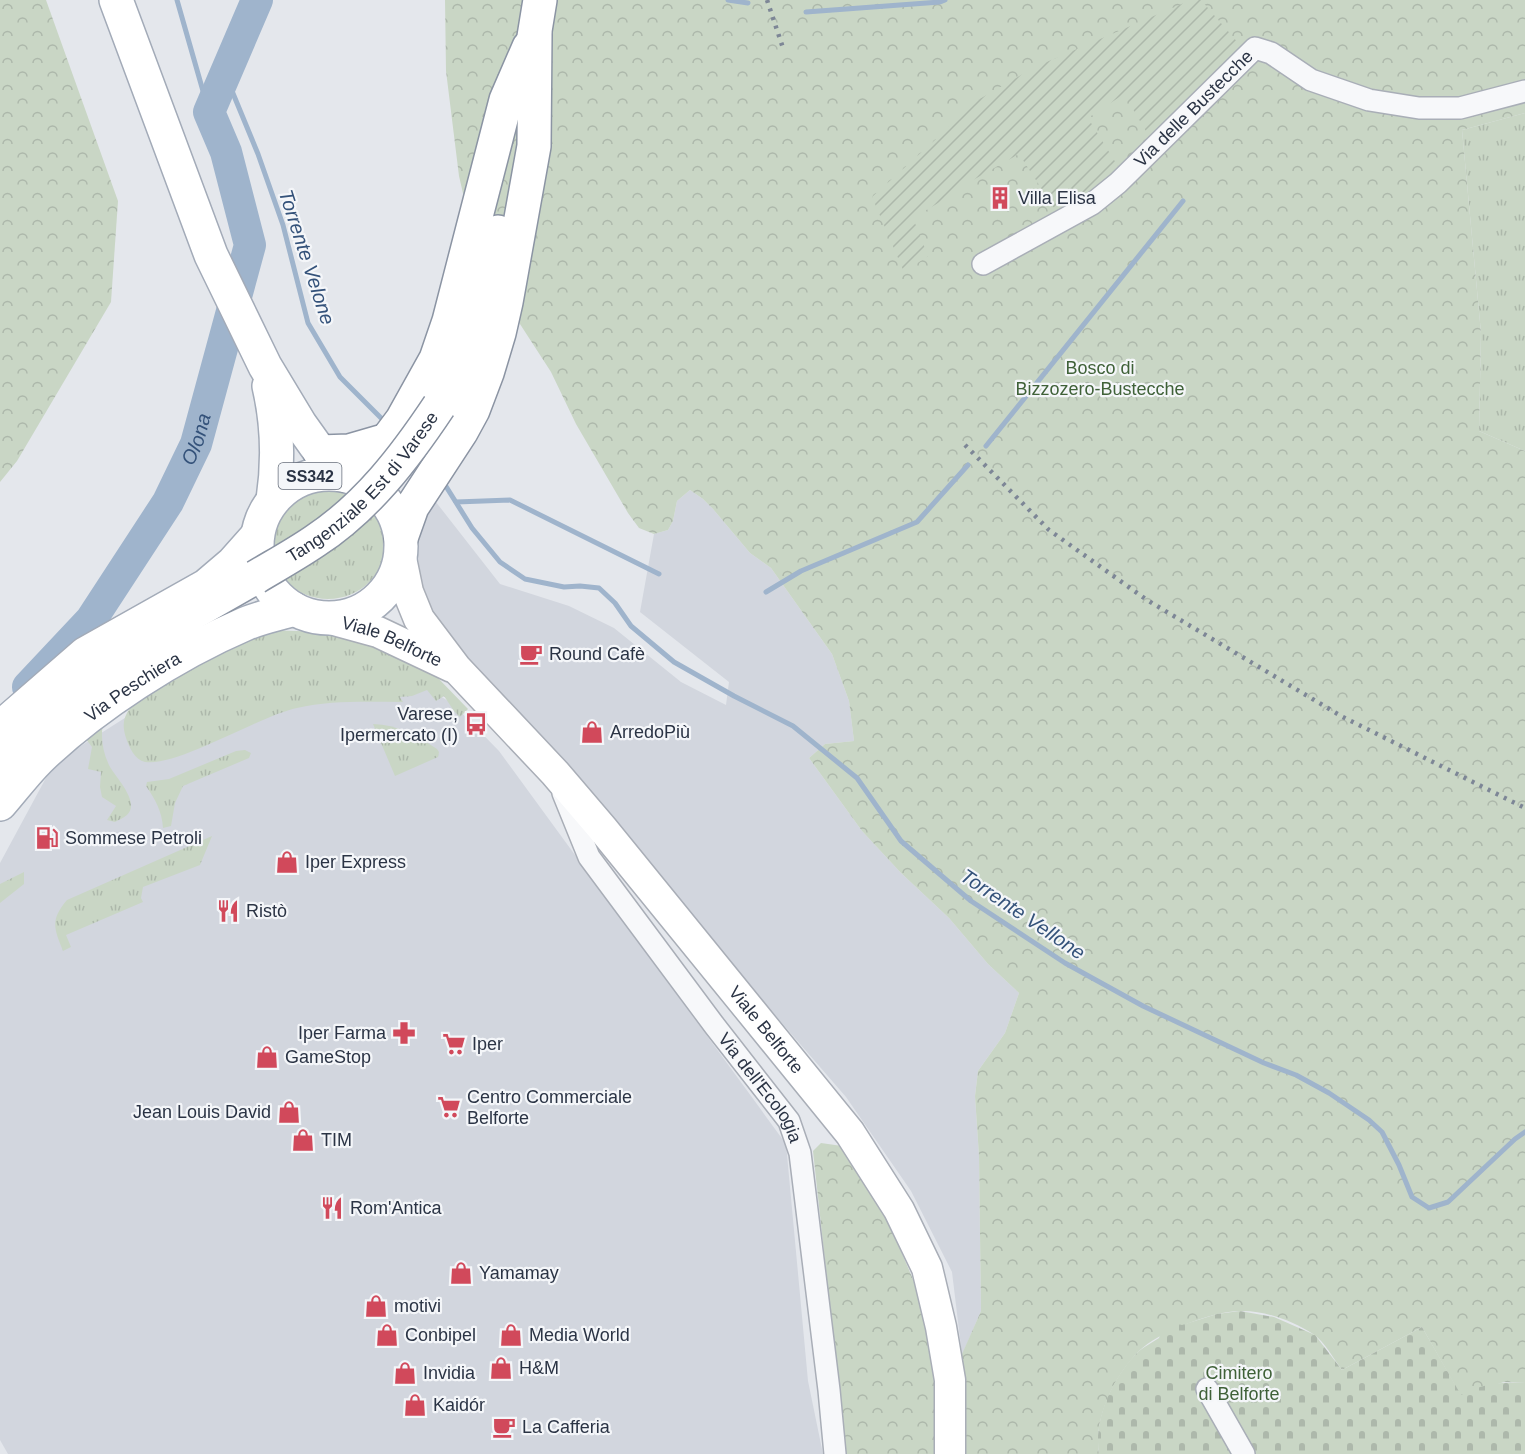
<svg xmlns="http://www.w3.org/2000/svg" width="1525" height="1454" font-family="Arial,sans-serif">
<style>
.built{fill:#d2d6de}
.grass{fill:url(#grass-tufts)}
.forest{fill:url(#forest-crowns)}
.cemetery{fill:url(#cemetery-stones)}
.garden{fill:url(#garden-furrows)}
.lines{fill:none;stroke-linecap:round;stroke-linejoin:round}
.stream{stroke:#9fb4cc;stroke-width:5}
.river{stroke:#9fb4cc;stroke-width:32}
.street-casing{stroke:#a9aeb7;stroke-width:24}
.secondary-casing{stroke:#a9aeb7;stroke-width:33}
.primary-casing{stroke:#a3abb8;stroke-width:36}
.highway-casing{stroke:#8b94a3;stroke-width:36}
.street{stroke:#f7f8fa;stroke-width:21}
.secondary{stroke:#fff;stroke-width:30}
.primary{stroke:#fff;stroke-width:33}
.highway{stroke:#fff;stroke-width:33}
.rail{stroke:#7d8696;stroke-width:4.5;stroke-dasharray:3 6;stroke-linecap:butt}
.highway-bridge-casing{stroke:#8b94a3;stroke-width:36;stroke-linecap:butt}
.highway-bridge{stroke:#fff;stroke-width:33}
.labels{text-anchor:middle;stroke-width:4.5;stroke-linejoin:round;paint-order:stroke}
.shield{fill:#f4f6f9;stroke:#676e7b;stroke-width:1.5}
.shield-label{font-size:16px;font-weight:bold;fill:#2b3445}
.street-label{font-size:18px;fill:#2b3445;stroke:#f4f6f9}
.poi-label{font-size:18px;fill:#2b3445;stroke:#f4f6f9;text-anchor:start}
.park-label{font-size:18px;fill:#3f6138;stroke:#f4f6f9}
.water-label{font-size:20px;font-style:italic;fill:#34527a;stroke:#f4f6f9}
</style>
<defs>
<pattern id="grass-tufts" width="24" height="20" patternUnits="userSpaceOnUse" patternTransform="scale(1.5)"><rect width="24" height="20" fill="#c9d6c5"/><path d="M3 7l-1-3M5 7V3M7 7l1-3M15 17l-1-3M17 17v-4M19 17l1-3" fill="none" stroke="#adb8ab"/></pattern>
<pattern id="forest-crowns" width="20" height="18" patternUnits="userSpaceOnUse" patternTransform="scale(1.5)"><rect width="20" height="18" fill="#c9d6c5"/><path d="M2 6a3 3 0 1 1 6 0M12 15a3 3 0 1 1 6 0" fill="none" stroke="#adb8ab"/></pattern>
<pattern id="cemetery-stones" width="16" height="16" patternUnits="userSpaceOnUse" patternTransform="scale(1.5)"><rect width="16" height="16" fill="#c9d6c5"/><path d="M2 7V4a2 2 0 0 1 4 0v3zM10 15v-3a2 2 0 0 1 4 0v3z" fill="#adb8ab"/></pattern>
<pattern id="garden-furrows" width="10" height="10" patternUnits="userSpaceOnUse" patternTransform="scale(1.5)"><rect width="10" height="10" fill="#c9d6c5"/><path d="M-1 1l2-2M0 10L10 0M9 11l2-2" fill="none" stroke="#adb8ab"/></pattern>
</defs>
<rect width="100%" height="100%" fill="#e4e7ec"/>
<!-- built -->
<g class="built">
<polygon points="690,490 703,499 713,509 750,553 771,568 832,654 849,701 854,741 825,744 809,758 862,831 901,873 949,918 988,964 1019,993 1005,1033 978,1071 975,1096 979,1156 981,1311 962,1355 952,1272 911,1191 846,1097 475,669 425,602 415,541 432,497 500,584 569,606 614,628 681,682 726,705 729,682 640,612 654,534 668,530 673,521 677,501"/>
<polygon points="364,649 453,704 499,751 786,1144 808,1381 823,1454 8,1454 0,1440 0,863 54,763 213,662"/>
</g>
<!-- grass -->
<g class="grass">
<polygon points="1525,113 1525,451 1479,431 1481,333 1462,130"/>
<circle cx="328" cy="540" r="59"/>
<path d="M263,630L330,632L370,640L441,674L438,678L468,709L460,717L454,711L444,696L436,701L427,690L412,696L400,697L403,702C368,702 331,700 297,708C259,716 178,767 145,762C135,760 129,747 126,738C122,725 123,718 130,708L181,674Z"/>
<path d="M104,719C100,735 102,750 109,765C115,777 141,802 127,815C124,818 118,820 115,822L107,820L116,806L102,797L100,787L101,772L88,769L92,747L82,734Z"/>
<path d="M373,724C398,725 416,735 437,749L439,752L438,757L395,776Z"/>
<path d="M245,750L251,753L249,758L183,786L175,803L171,826L163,828C162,811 155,799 146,786L147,782L169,779L236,751Z"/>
<path d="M212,836L200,865L143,887L141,898L143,902L66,935L71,947L63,951C54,928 50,920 67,900Z"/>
<polygon points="24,872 24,884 0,903 0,884"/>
</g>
<!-- forest -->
<g class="forest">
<polygon points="0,0 46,0 118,201 111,302 17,461 0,482"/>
<path d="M445,0H1525V113L1462,130L1481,333L1479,431L1525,451V1383L1504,1382L1461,1396L1422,1327L1342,1370C1333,1358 1325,1342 1313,1334C1293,1321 1264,1310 1240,1311C1213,1311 1158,1332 1139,1351C1115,1375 1093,1418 1099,1454H846L813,1151L821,1143L842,1146L863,1175L892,1230L915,1284L931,1353L962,1354L981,1311L979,1156L975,1096L978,1071L1005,1033L1019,993L988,964L949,918L901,873L862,831L809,758L825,744L854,741L849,701L832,654L771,568L750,553L713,509L703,499L690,490L677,501L673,521L668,530L654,534L639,528L628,513L576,424L551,372L494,284L465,202L459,176L446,71Z"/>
</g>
<!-- cemetery -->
<path class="cemetery" d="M1240,1311L1274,1317L1315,1335L1342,1370L1422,1327L1461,1395C1485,1383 1499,1382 1525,1383V1454H1099C1093,1418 1114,1375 1139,1351C1145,1346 1153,1342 1159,1338L1165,1321L1182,1325L1217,1314Z"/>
<!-- garden -->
<polygon class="garden" points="1191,0 1201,0 1246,52 1150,138 1124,94 1088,118 1119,168 1100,183 1103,189 1058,214 1019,154 959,188 960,190 913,218 928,256 904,272 872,197 935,140 971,104 1035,67"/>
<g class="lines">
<!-- stream -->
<g class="stream">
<polyline points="177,0 209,112"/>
<polyline points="728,0 748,3"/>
<polyline points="806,12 940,2 945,0"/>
<polyline points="225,74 258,154 283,225 308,323 340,377 387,424"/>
<polyline points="986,446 1183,201"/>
<polyline points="442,480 472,528 500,562 525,579 564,587 580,586 599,588 615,603 631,626 674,662 734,696 793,726 857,778 901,841 971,901 1065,963 1143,1006 1264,1063 1296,1075 1329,1093 1369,1120 1382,1132 1399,1165 1412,1197 1429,1208 1448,1202 1515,1139 1525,1132"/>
<polyline points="456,502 510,500 659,574"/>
<polyline points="766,592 801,571 917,522 968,465"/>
</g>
<!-- river -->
<path class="river" id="s1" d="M28,687L91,620L168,502L196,444L250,245L226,152L209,112L257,0"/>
<!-- street casing -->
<g class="street-casing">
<g id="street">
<path id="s2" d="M983,264L1092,204L1118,183L1255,48L1271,53L1311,80L1369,100L1419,108H1460L1525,91"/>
<path id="s3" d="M563,793L589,857L714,1025L789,1121L800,1153L829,1390L835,1454"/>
<polyline points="1207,1389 1244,1454"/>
</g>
</g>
<!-- secondary casing -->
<g class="secondary-casing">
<g id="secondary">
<path id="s4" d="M401,558L408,592L419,619L456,668L555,773L602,828L850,1133L899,1210L927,1268L941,1327L950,1380V1454"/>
<path id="s5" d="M327,618L378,632L452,667"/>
</g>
</g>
<!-- primary casing -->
<g class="primary-casing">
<g id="primary">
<polyline points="116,0 211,255 265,366 300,424 320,452 339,473"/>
<path d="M269,386C278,425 279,460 273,500"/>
<circle cx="329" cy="546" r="72"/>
<polyline points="0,728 85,654 206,586 233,563 257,536"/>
<path id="s6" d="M0,804C13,789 25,773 39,759C94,706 175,654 245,624C261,617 278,614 294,609"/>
</g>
</g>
<!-- highway casing -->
<g class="highway-casing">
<g id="highway">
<polyline points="531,55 540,0"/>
<polyline points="439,406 468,347 477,318 498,232"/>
<polyline points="320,452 349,451 380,442"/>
<polyline points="344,475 377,450 387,440 402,420 436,359 449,321 506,100 529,47"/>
<polyline points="401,538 412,507 461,432 473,410 487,373 499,333 506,302 534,146 535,35"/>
<polyline points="0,764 35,721 72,690 144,641 256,577"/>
</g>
</g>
<!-- street -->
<use href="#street" class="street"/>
<!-- secondary -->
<use href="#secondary" class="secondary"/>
<!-- primary -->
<use href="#primary" class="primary"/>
<!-- highway -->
<use href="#highway" class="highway"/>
<!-- rail -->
<g class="rail">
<polyline points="767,0 783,48"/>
<polyline points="965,445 1049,530 1147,600 1341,716 1525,808"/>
</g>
<!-- highway-bridge casing -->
<g class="highway-bridge-casing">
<g id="highway-bridge">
<path id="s7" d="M256,577C276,565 296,554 315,541C367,507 405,457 439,406"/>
</g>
</g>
<!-- highway-bridge -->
<use href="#highway-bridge" class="highway-bridge"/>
</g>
<!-- icons -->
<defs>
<g id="building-bare" transform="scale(1.8)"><path d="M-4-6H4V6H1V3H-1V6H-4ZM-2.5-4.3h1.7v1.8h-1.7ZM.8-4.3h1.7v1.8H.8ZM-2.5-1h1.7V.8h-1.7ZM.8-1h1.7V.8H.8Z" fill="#d1495b" stroke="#f4f6f9" stroke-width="2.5" paint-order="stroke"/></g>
<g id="cafe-bare" transform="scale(1.8)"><path d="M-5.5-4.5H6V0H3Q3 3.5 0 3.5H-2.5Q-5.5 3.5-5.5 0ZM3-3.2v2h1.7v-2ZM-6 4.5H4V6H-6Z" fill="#d1495b" stroke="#f4f6f9" stroke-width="2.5" paint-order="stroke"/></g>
<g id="bus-bare" transform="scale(1.8)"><path d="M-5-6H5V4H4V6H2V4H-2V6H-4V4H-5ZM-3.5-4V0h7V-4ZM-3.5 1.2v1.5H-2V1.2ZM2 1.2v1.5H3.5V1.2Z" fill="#d1495b" stroke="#f4f6f9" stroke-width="2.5" paint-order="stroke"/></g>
<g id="shop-bare" transform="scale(1.8)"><path d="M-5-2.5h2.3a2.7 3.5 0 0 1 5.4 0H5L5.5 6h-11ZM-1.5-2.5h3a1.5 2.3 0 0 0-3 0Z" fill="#d1495b" stroke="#f4f6f9" stroke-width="2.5" paint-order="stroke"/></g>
<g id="fuel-bare" transform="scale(1.8)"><path d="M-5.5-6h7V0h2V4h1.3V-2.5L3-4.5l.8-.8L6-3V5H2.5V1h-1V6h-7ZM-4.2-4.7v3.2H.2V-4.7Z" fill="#d1495b" stroke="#f4f6f9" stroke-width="2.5" paint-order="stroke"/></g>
<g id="restaurant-bare" transform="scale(1.8)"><path d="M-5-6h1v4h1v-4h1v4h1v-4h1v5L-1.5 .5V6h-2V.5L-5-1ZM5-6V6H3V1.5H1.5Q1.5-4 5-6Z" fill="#d1495b" stroke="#f4f6f9" stroke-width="2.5" paint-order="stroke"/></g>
<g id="pharmacy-bare" transform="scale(1.8)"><path d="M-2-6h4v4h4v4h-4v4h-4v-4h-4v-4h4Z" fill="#d1495b" stroke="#f4f6f9" stroke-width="2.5" paint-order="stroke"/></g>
<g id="supermarket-bare" transform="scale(1.8)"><path d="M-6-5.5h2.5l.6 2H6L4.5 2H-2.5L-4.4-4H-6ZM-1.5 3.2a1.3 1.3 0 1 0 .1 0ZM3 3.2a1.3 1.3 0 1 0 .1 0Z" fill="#d1495b" stroke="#f4f6f9" stroke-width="2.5" paint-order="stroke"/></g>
</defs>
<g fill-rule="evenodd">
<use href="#building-bare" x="1000" y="198"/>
<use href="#cafe-bare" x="531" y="654"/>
<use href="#bus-bare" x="476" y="724"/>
<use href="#shop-bare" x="592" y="732"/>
<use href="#fuel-bare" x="47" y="838"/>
<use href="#shop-bare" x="287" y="862"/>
<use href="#restaurant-bare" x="228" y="911"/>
<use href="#pharmacy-bare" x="404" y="1033"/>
<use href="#supermarket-bare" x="454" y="1044"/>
<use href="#shop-bare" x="267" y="1057"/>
<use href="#supermarket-bare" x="449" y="1107"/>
<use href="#shop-bare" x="289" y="1112"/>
<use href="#shop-bare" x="303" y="1140"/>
<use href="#restaurant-bare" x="332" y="1208"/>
<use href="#shop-bare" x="461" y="1273"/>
<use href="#shop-bare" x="376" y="1306"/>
<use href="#shop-bare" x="387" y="1335"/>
<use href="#shop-bare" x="511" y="1335"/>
<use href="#shop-bare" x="501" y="1368"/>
<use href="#shop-bare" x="405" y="1373"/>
<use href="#shop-bare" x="415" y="1405"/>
<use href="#cafe-bare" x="504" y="1427"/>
</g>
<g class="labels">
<!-- shield labels -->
<rect class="shield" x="278.5" y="463" width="63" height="26" rx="4.5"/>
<g class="shield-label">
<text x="310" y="482">SS342</text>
</g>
<!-- street labels -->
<g class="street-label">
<text dy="6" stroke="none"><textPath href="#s2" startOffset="264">Via delle Bustecche</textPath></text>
<text dy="6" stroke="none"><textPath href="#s7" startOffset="141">Tangenziale Est di Varese</textPath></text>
<text dy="6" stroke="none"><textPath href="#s5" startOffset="69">Viale Belforte</textPath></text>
<text dy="6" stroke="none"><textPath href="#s6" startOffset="178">Via Peschiera</textPath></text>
<text dy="6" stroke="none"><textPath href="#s4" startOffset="602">Viale Belforte</textPath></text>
<text dy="6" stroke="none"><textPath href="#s3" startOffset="357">Via dell'Ecologia</textPath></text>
</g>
<!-- poi labels -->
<g class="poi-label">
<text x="1018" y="204">Villa Elisa</text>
<text x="549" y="660">Round Cafè</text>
<text x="458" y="720" text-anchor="end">Varese,<tspan x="458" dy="21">Ipermercato (I)</tspan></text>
<text x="610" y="738">ArredoPiù</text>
<text x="65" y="844">Sommese Petroli</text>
<text x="305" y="868">Iper Express</text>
<text x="246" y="917">Ristò</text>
<text x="386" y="1039" text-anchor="end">Iper Farma</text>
<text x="472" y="1050">Iper</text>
<text x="285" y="1063">GameStop</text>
<text x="467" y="1103">Centro Commerciale<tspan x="467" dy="21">Belforte</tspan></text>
<text x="271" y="1118" text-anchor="end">Jean Louis David</text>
<text x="321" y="1146">TIM</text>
<text x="350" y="1214">Rom'Antica</text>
<text x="479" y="1279">Yamamay</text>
<text x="394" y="1312">motivi</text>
<text x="405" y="1341">Conbipel</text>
<text x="529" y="1341">Media World</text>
<text x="519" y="1374">H&amp;M</text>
<text x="423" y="1379">Invidia</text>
<text x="433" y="1411">Kaidór</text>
<text x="522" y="1433">La Cafferia</text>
</g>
<!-- park labels -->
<g class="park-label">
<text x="1100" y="374">Bosco di<tspan x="1100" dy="21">Bizzozero-Bustecche</tspan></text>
<text x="1239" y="1379">Cimitero<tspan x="1239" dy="21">di Belforte</tspan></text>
</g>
<!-- water labels -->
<g class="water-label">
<text transform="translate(307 257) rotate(72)" y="7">Torrente Velone</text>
<text dy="7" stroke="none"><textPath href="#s1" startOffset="302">Olona</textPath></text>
<text transform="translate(1023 914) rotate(34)" y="7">Torrente Vellone</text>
</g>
</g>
</svg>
